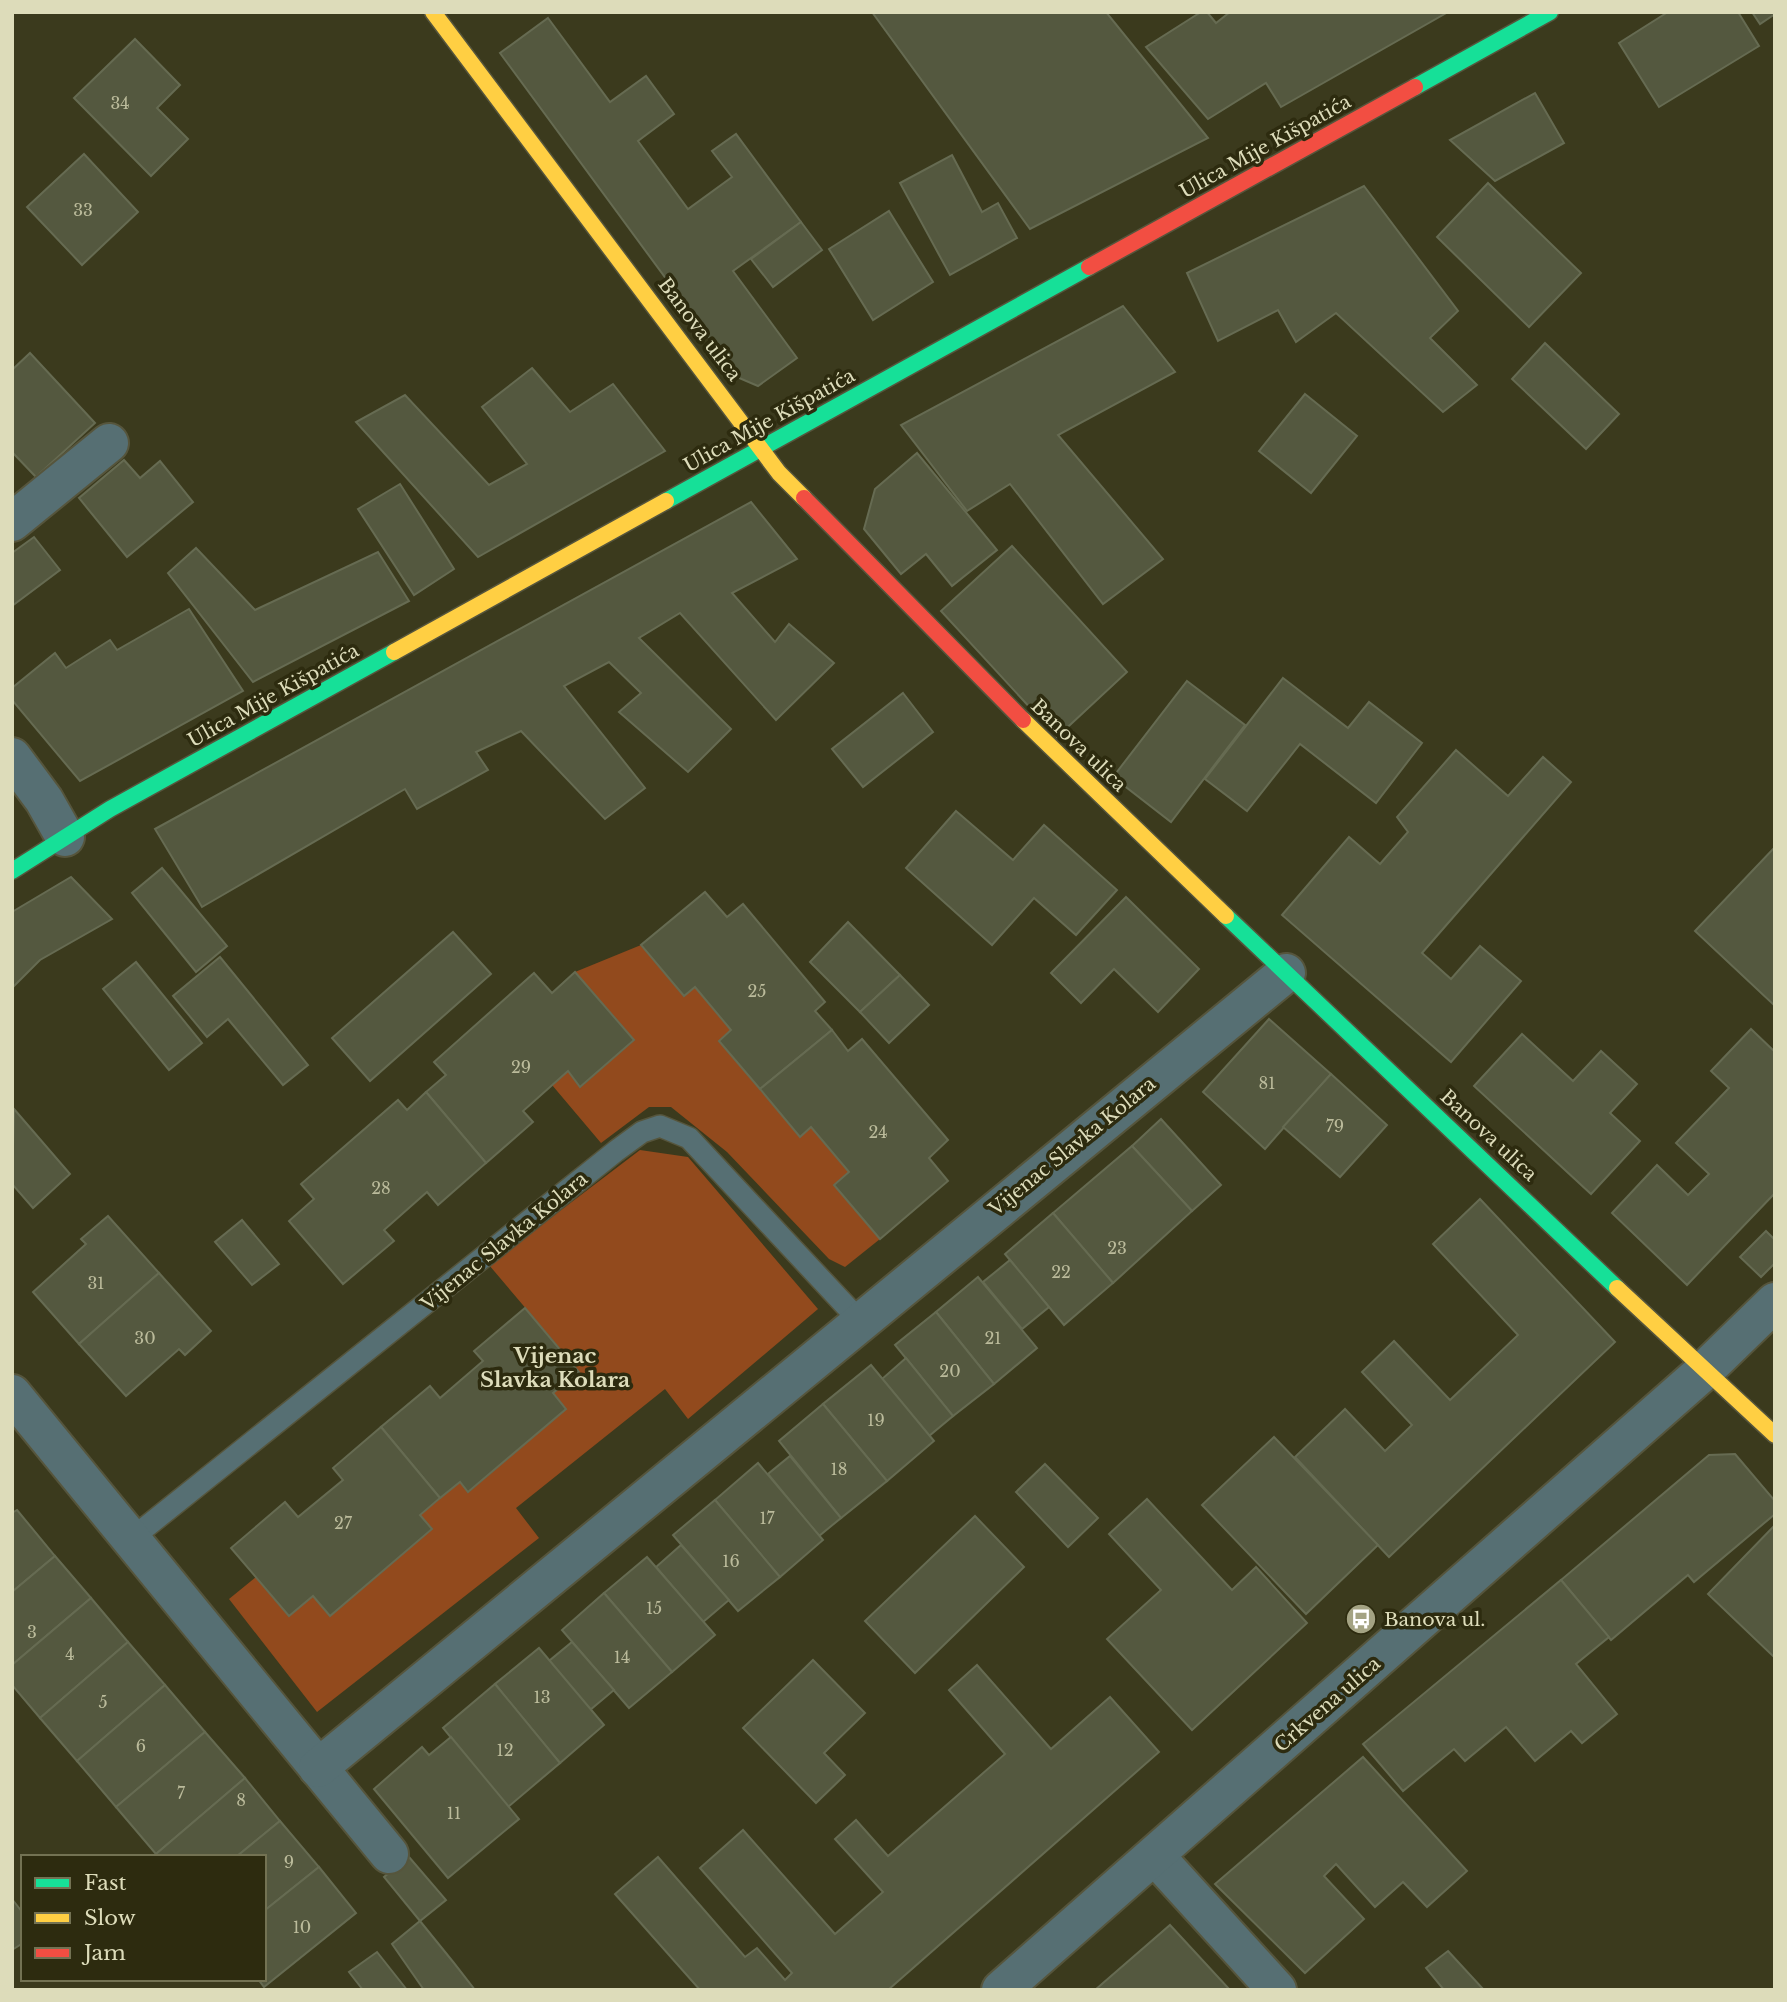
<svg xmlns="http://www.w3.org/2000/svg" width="1787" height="2002" font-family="'Libre Baskerville',serif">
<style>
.green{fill:#924a1d}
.building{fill:#54583f;stroke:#666b52;stroke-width:2}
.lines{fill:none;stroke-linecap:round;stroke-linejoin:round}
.lane-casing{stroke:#56553c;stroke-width:24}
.street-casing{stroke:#56553c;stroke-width:42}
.fast-casing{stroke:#56553c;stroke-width:19}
.slow-casing{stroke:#56553c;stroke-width:19}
.jam-casing{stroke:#56553c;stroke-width:19}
.lane{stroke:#566f73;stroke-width:21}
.street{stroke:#566f73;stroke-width:38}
.fast{stroke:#16e098;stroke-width:16}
.slow{stroke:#ffcf43;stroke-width:16}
.jam{stroke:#f24e42;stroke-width:16}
.labels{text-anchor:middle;stroke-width:7;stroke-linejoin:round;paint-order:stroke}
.number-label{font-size:16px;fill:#bbbb9b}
.street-label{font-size:19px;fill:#dddcba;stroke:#2d2b0f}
.poi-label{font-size:19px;fill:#dddcba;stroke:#2d2b0f;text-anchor:start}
.neighbourhood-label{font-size:21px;font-weight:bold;fill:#dddcba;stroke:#2d2b0f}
</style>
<rect width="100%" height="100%" fill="#3b3a1d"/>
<!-- green -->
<g class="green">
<polygon points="641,945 684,996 695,987 731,1030 719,1041 800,1137 811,1127 849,1172 834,1185 880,1239 845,1267 829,1259 727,1152 671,1107 649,1107 601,1143 552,1085 568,1071 581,1087 634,1040 575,972"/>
<polygon points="640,1150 688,1157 818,1309 688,1419 665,1389 516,1508 539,1538 317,1712 229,1599 256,1577 289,1616 313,1596 330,1615 432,1529 420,1515 460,1482 469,1492 566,1409 553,1393 579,1371 489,1265"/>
</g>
<!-- building -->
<g class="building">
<polygon points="872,12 1106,12 1208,138 1030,229"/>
<polygon points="1201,12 1207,12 1216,23 1230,12 1448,12 1281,107 1266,83 1208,119 1146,47"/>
<polygon points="1668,12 1738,12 1759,46 1659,107 1619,43"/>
<polygon points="1752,12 1775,12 1775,14 1760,24"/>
<polygon points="548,18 610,102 646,76 674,114 638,141 688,209 732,177 712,151 736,134 801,222 733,271 797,358 758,386 739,378 500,53"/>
<polygon points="135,39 180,85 157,108 188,139 151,176 74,98"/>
<polygon points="1535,93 1564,143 1495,181 1450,140"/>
<polygon points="84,154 138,212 82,265 27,207"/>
<polygon points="952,155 982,212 998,203 1017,238 950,275 900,183"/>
<polygon points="1488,183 1581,273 1529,327 1437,237"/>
<polygon points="1364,186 1458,311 1430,338 1477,385 1443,412 1336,313 1296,342 1278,310 1218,341 1187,273"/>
<polygon points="889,211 933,282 873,320 829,249"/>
<polygon points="801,222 822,250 773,287 751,259"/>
<polygon points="1123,306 1175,372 1058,435 1163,559 1103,604 1010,484 967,511 901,425"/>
<polygon points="1545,343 1619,414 1586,449 1512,379"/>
<polygon points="30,353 95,423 36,477 12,452 12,370"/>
<polygon points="532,368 570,412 613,384 665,451 478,557 356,422 405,395 489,485 527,464 482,407"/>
<polygon points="1305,394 1357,436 1311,493 1259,451"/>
<polygon points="917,453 997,550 952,586 926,554 901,574 864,529 875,489"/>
<polygon points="124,460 140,478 160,461 193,502 127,557 79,498"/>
<polygon points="400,484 454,569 414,595 358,509"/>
<polygon points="751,502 797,559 732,593 775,642 789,624 834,663 776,720 680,613 639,638 731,729 688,772 619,712 641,693 609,662 564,686 645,788 605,819 521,731 476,752 488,770 417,809 405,789 202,907 155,829"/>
<polygon points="34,537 60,570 12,606 12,553"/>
<polygon points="1012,546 1127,672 1057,737 941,611"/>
<polygon points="196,548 255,610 378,552 409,601 253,682 168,573"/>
<polygon points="189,609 243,691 80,781 12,700 12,688 55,653 66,668 110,640 117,650"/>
<polygon points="1283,678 1348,728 1369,702 1422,743 1376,803 1300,744 1247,811 1205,779"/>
<polygon points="1187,681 1245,725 1171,822 1113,777"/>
<polygon points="903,693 933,732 863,787 832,749"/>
<polygon points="1456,750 1508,796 1543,757 1571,782 1422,953 1451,979 1480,946 1521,981 1451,1062 1282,915 1349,837 1380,864 1408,832 1397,817"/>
<polygon points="956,811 1013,860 1044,825 1117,890 1076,935 1034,898 992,945 906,868"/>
<polygon points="1775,847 1775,1006 1695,931"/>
<polygon points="162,868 227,946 196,972 132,893"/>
<polygon points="71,877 112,919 40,960 12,988 12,912"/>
<polygon points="705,892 727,917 743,904 825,1002 815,1011 832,1030 760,1089 719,1041 731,1030 695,987 684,996 641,945"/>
<polygon points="1126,897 1199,969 1158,1012 1114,969 1081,1003 1051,973"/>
<polygon points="848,922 900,975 860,1012 810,962"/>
<polygon points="453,932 491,974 370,1081 332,1038"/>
<polygon points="220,957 308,1065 283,1085 228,1019 207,1037 173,996"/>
<polygon points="136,962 202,1043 169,1070 103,989"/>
<polygon points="575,972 634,1040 580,1087 568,1071 523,1111 533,1122 486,1163 426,1092 446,1075 434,1062 534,973 552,993"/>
<polygon points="900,975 929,1005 889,1043 860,1012"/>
<polygon points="1269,1019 1331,1074 1265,1149 1203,1092"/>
<polygon points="1751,1029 1775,1052 1775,1193 1687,1285 1612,1213 1657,1165 1688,1195 1709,1174 1676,1143 1729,1088 1711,1071"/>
<polygon points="832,1030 848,1051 862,1039 948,1140 929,1158 948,1181 880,1239 834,1185 849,1172 811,1127 800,1137 760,1089"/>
<polygon points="1522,1034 1573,1081 1601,1051 1637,1084 1610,1113 1640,1141 1591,1194 1474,1086"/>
<polygon points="1331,1074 1387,1125 1340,1177 1283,1127"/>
<polygon points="426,1092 486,1163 438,1205 427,1192 384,1230 394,1241 343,1284 289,1221 314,1199 301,1184 398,1100 407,1110"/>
<polygon points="14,1109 70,1174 33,1208 12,1184"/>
<polygon points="1161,1119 1221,1185 1192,1211 1132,1146"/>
<polygon points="1132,1146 1192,1211 1113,1283 1053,1213"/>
<polygon points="1480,1199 1615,1342 1389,1557 1295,1457 1345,1409 1385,1451 1412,1425 1362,1372 1394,1341 1450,1400 1518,1335 1433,1244"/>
<polygon points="1053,1213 1113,1283 1064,1325 1005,1254"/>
<polygon points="108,1216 159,1273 79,1344 33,1292 86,1244 81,1239"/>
<polygon points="242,1220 279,1264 252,1285 215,1242"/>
<polygon points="1766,1231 1775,1240 1775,1263 1761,1277 1740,1257"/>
<polygon points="1010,1260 1049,1307 1022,1329 983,1282"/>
<polygon points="159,1273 211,1331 185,1355 179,1349 126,1396 79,1344"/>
<polygon points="978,1277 1037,1348 994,1384 936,1312"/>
<polygon points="525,1308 579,1372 553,1393 566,1409 468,1492 460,1482 440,1498 381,1427 430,1386 440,1398 483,1361 474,1351"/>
<polygon points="936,1312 994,1384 953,1416 895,1345"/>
<polygon points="906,1358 953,1416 929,1436 882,1379"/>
<polygon points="871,1365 934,1441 887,1481 823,1404"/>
<polygon points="823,1404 887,1481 841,1518 779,1441"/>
<polygon points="381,1427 440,1498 420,1515 432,1529 330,1616 313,1596 289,1616 231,1548 285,1502 298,1517 343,1480 333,1468"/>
<polygon points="1274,1437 1378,1545 1306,1614 1202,1505"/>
<polygon points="1735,1454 1775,1501 1775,1514 1694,1582 1688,1575 1611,1640 1561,1580 1709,1455"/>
<polygon points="790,1456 841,1518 819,1536 768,1474"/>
<polygon points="758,1463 823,1540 780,1577 715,1500"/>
<polygon points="1045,1464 1098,1518 1068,1547 1016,1492"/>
<polygon points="1147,1499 1232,1590 1256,1567 1307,1623 1192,1730 1107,1639 1161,1590 1109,1534"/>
<polygon points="715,1500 780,1577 738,1611 673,1535"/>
<polygon points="17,1510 55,1556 12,1592 12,1513"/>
<polygon points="975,1516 1024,1567 915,1673 865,1621"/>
<polygon points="1775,1525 1775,1658 1708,1594"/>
<polygon points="681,1545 729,1600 703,1622 656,1567"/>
<polygon points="55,1556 91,1598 12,1665 12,1592"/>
<polygon points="647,1557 715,1635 672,1672 604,1593"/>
<polygon points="1561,1580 1609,1637 1576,1664 1617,1714 1582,1743 1571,1731 1535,1761 1506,1727 1465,1761 1454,1749 1403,1791 1363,1744"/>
<polygon points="604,1593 672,1672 629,1708 562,1630"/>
<polygon points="91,1598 128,1642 40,1718 12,1685 12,1665"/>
<polygon points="128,1642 165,1685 77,1761 40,1718"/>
<polygon points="572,1642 614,1690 590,1710 549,1661"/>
<polygon points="539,1648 604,1725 560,1763 495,1684"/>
<polygon points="813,1660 865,1713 824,1753 845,1775 816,1803 743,1728"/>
<polygon points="977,1665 1051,1749 1110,1697 1159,1752 888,1990 700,1990 615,1894 658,1857 745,1957 757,1948 785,1980 792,1973 700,1868 743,1830 835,1934 883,1892 835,1839 856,1820 888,1856 1005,1754 949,1690"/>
<polygon points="495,1684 560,1763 508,1807 443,1728"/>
<polygon points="165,1685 205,1732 116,1807 77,1761"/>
<polygon points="205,1732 245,1778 156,1854 116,1807"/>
<polygon points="451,1737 519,1819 448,1878 374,1789 422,1747 429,1755"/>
<polygon points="1363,1757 1467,1871 1427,1907 1403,1882 1375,1907 1336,1864 1324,1876 1364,1919 1305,1973 1215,1884"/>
<polygon points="245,1778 280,1821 236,1857 158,1857 156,1854"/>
<polygon points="280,1821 319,1867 264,1911 264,1857 236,1857"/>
<polygon points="409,1857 446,1900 420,1921 384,1877"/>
<polygon points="319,1867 356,1913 264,1987 258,1979 264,1979 264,1911"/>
<polygon points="12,1899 23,1913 23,1943 12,1950"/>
<polygon points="420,1921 454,1963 475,1990 424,1990 392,1944"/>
<polygon points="1170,1925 1230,1990 1095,1990"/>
<polygon points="1448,1951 1484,1990 1444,1990 1426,1968"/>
<polygon points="377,1952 407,1990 363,1990 349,1972"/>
</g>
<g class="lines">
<!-- lane casing -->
<g class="lane-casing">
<polyline id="lane" points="131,1539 616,1151 642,1132 660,1126 689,1138 860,1321"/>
</g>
<!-- street casing -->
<g class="street-casing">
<g id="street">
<polyline points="12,522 109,443"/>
<polyline points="12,757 44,800 65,837"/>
<polyline points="12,1394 389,1854"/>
<polyline points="318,1768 1286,973"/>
<polyline points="1155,1856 1277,1990"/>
<polyline points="1001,1990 1704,1371 1775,1302"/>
</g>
</g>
<!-- fast casing -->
<g class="fast-casing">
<g id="fast">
<polyline points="1415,87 1550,12"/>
<polyline points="666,501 1089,267"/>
<polyline points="12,871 110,809 394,652"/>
<polyline points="1226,916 1617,1288"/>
</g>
</g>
<!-- slow casing -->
<g class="slow-casing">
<g id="slow">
<polyline points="433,12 779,473 804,498"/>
<polyline points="394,652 666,501"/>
<polyline points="1023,720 1226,916"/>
<polyline points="1617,1288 1775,1435"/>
</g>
</g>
<!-- jam casing -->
<g class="jam-casing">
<g id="jam">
<polyline points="1089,267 1415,87"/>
<polyline points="804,498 1023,720"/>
</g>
</g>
<!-- lane -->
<use href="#lane" class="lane"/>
<!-- street -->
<use href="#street" class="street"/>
<!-- fast -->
<use href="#fast" class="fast"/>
<!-- slow -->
<use href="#slow" class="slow"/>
<!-- jam -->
<use href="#jam" class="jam"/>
</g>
<!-- icons -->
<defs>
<g id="bus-disc" transform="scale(1.575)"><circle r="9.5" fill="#a4a383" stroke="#2d2b0f"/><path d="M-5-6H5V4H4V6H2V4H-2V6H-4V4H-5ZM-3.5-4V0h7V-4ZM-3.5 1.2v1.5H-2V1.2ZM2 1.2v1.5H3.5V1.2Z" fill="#fff"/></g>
</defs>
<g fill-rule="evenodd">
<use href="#bus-disc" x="1361" y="1619"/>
</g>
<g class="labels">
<!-- number labels -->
<g class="number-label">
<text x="120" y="109">34</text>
<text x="83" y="216">33</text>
<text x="757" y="997">25</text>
<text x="521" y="1073">29</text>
<text x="1267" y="1089">81</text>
<text x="1335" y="1132">79</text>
<text x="878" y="1138">24</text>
<text x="381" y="1194">28</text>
<text x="1117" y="1254">23</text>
<text x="1061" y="1278">22</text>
<text x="96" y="1289">31</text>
<text x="145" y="1344">30</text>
<text x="993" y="1344">21</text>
<text x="950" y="1377">20</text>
<text x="876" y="1426">19</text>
<text x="839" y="1475">18</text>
<text x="767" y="1524">17</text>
<text x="343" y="1529">27</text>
<text x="731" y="1567">16</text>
<text x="654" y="1614">15</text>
<text x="32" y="1638">3</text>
<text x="70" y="1660">4</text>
<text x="622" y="1663">14</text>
<text x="542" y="1703">13</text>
<text x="103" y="1708">5</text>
<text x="141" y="1752">6</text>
<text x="505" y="1756">12</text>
<text x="181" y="1799">7</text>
<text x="241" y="1806">8</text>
<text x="454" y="1819">11</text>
<text x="289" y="1868">9</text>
<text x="302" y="1933">10</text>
</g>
<!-- street labels -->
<g class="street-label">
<text transform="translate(1265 146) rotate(-29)" y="7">Ulica Mije Kišpatića</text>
<text transform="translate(700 329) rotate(53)" y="7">Banova ulica</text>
<text transform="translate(769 420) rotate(-29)" y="7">Ulica Mije Kišpatića</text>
<text transform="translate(273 695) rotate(-29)" y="7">Ulica Mije Kišpatića</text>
<text transform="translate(1079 745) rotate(44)" y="7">Banova ulica</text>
<text transform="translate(1489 1135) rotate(43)" y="7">Banova ulica</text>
<text transform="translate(1072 1146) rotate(-39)" y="7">Vijenac Slavka Kolara</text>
<text transform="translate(504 1241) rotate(-39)" y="7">Vijenac Slavka Kolara</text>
<text transform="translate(1327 1704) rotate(-41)" y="7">Crkvena ulica</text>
</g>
<!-- poi labels -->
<g class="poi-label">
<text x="1384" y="1626">Banova ul.</text>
</g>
<!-- neighbourhood labels -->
<g class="neighbourhood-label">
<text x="555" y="1363">Vijenac<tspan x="555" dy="24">Slavka Kolara</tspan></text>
</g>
</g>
<!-- border -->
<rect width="1787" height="2002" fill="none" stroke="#dddcba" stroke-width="28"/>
<!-- legend -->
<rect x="21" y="1855" width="245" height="126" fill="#2d2b0f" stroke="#737253" stroke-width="2"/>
<rect x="35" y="1878" width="35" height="10" fill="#16e098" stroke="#737253" stroke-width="2"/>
<text x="84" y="1890" font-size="21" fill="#dddcba">Fast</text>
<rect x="35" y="1913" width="35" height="10" fill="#ffcf43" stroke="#737253" stroke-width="2"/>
<text x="84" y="1925" font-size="21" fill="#dddcba">Slow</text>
<rect x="35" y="1948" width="35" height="10" fill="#f24e42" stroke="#737253" stroke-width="2"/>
<text x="84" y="1960" font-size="21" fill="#dddcba">Jam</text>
</svg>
